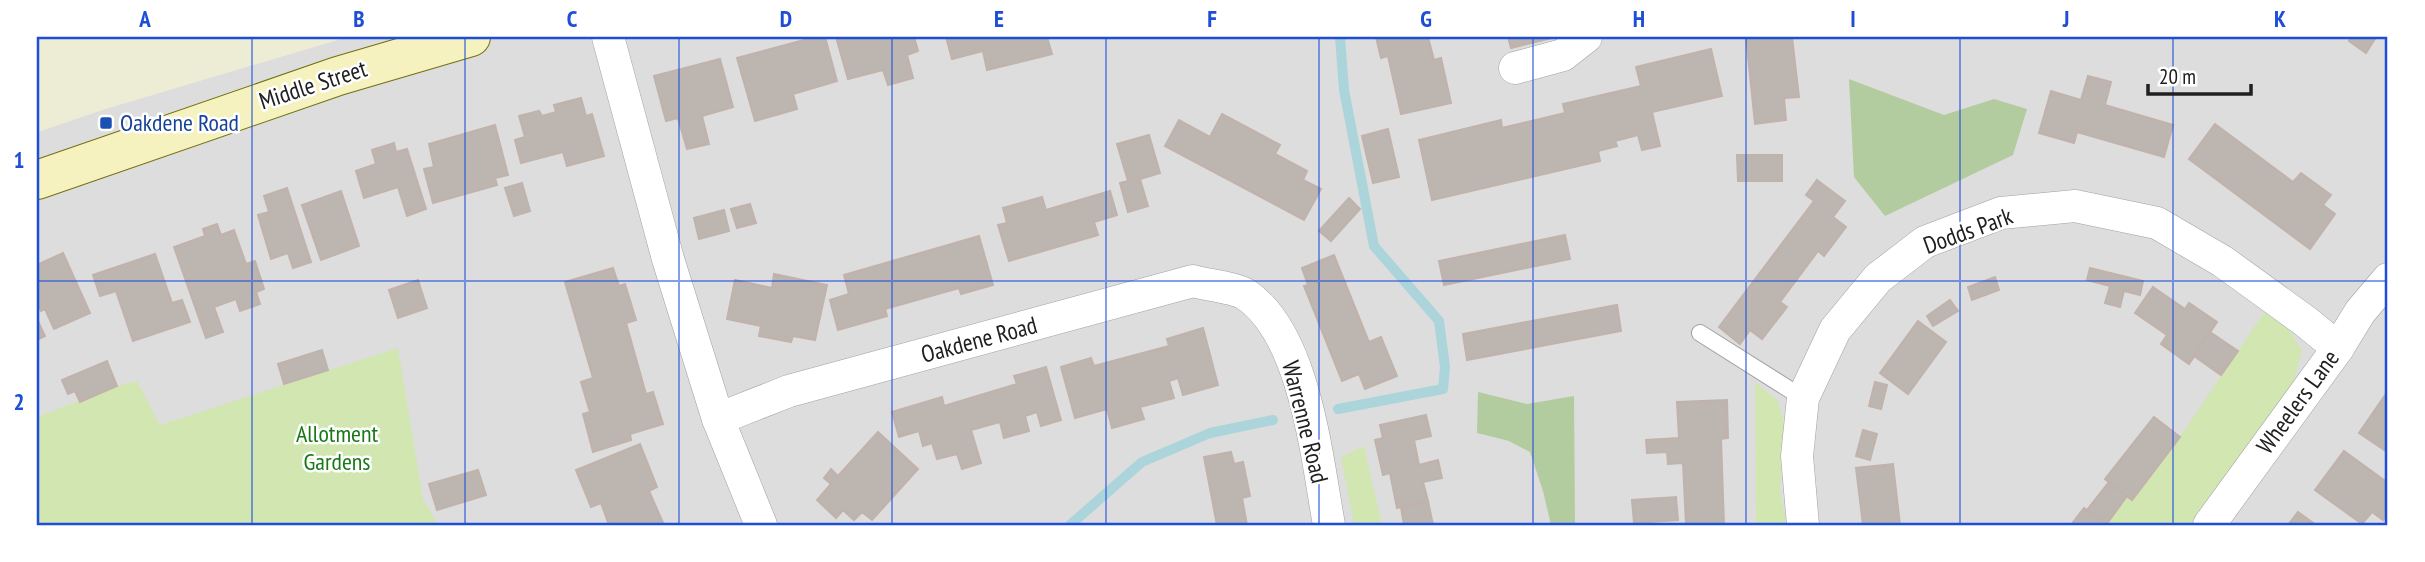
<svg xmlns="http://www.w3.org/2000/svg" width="2425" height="562" font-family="'PT Sans Narrow',sans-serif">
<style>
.residential{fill:#dedddd}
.farmland{fill:#edecd4}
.grass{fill:#d1e6b1}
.forest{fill:#b2cc9f}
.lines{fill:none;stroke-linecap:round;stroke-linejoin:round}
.stream{stroke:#abd5da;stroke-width:10}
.building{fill:#bdb5b0;stroke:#c1b2ab;stroke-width:2}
.lane-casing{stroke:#a1a1a1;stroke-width:18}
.street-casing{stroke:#a1a1a1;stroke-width:33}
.secondary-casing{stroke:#71700d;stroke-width:40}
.lane{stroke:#fff;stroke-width:16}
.street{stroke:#fff;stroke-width:32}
.secondary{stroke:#f5f2c0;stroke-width:38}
.grid{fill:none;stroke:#1d4ed8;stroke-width:2;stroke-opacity:0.55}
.transit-dot{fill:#1a4fb4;stroke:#fff;stroke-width:2.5}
.labels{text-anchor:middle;stroke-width:5;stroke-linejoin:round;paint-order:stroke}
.street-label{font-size:24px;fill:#202020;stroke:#fff}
.transit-label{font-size:24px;fill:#164399;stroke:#fff;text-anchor:start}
.park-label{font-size:24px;fill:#177814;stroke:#fff}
.neatline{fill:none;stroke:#1d4ed8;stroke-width:2.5}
.grid-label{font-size:23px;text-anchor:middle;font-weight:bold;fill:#1d4ed8}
</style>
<rect width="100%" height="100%" fill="#f0ece7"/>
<!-- residential -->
<polygon class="residential" points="347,37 2388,37 2388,525 37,525 37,132 105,109"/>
<!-- farmland -->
<polygon class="farmland" points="37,37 347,37 105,109 37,132"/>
<!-- grass -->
<g class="grass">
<polygon points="2265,311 2289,329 2302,351 2294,380 2191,525 2107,525 2127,496 2132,499 2180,437"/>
<polygon points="398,348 423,499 438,525 37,525 37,417 117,386 137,381 160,425"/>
<polygon points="1755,382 1778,401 1784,423 1780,492 1787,525 1756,525"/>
<polygon points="1364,446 1382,525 1354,525 1341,457"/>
</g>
<!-- forest -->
<g class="forest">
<polygon points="1849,79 1944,115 1994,99 2027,109 2013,155 1885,216 1854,177"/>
<polygon points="1478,392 1527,404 1574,396 1575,525 1551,525 1543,491 1530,452 1509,441 1477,433"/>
</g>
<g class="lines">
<!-- stream -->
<g class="stream">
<polyline points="1338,409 1443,389 1445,367 1439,321 1374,246 1344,90 1340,37"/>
<polyline points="1070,525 1142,462 1210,433 1273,420"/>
</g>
</g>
<!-- building -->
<g class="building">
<polygon points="815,37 825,37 837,81 793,94 797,109 755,121 737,58"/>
<polygon points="836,37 914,37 918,51 907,55 913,78 888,85 883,70 848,79"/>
<polygon points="946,37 1047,37 1052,54 987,70 983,51 952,59"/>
<polygon points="1376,37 1428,37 1434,60 1441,58 1451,103 1401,114 1388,56 1381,58"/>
<polygon points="1508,37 1552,37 1552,38 1511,48"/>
<polygon points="1746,37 1792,37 1799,97 1784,98 1786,120 1755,124"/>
<polygon points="2351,37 2376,37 2366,53 2349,41"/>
<polygon points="1711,49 1722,96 1652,112 1660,146 1642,150 1638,135 1615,141 1617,146 1598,151 1600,161 1432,200 1419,140 1501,120 1502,128 1565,113 1563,104 1641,86 1636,67"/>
<polygon points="720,59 733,107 702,116 709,144 687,149 678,118 666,121 654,76"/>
<polygon points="2088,76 2111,82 2105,105 2173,125 2164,157 2077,132 2074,143 2039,133 2051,91 2081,100"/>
<polygon points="581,98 586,116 592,114 604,156 567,166 563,152 521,163 515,140 525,137 519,116 539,111 542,116 556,112 554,105"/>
<polygon points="1222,114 1280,145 1275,154 1307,171 1303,180 1321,189 1304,220 1165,146 1179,120 1210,137"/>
<polygon points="2215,124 2293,182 2301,173 2331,195 2323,205 2335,214 2310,249 2189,159"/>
<polygon points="495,125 508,175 495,178 497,185 433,203 424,169 434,167 429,144"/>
<polygon points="1388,129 1399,177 1373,183 1362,136"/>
<polygon points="1149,135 1160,173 1140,179 1148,206 1128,212 1120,183 1128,181 1117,144"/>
<polygon points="394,143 396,152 407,149 426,209 407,216 398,187 364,198 356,171 376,164 372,150"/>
<polygon points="1737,155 1782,155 1782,181 1738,181"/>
<polygon points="1817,180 1845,201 1833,217 1846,227 1824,256 1818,251 1780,302 1787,307 1762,339 1750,330 1740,344 1719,327 1814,201 1806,195"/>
<polygon points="522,183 530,211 514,216 505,188"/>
<polygon points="287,188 311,262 293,268 288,253 271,259 258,215 269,212 264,196"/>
<polygon points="341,191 359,246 321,260 302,205"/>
<polygon points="1110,191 1117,215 1094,222 1098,235 1009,261 998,225 1007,223 1003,208 1042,197 1046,210"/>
<polygon points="1349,198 1360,209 1331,241 1319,231"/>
<polygon points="750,204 756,223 737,228 731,209"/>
<polygon points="724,210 729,231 699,239 694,218"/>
<polygon points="217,224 221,235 234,230 246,264 255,261 264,289 256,292 260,304 240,311 236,299 214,307 223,332 206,338 174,247 205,236 203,229"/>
<polygon points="1565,235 1570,259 1444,285 1439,261"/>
<polygon points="979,236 993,285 961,294 959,288 885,309 887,316 838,330 830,300 849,294 844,275"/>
<polygon points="63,253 90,313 54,329 45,309 41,311 37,302 37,265"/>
<polygon points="155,254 172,303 182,300 190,322 133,341 116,291 100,296 93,275"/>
<polygon points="1334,255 1369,342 1381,337 1397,376 1365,389 1359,374 1342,381 1304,286 1308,285 1302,268"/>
<polygon points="613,268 619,286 625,284 636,320 626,323 646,394 653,392 663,424 630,434 631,440 593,452 583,414 590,412 581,382 593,378 565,282"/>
<polygon points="2090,268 2143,281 2140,295 2124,291 2120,307 2105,303 2110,286 2087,280"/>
<polygon points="774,274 827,285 815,340 793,336 791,342 759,336 761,326 727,319 735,280 772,288"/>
<polygon points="1995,277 1999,290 1972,300 1968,287"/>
<polygon points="418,280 427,308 398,318 389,290"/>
<polygon points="2153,287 2185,309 2189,303 2217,322 2189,364 2161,344 2167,335 2135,313"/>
<polygon points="1950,300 1958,311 1933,326 1927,316"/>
<polygon points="1617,305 1621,331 1467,360 1463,334"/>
<polygon points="37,319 45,336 37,340"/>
<polygon points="1918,321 1946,342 1908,394 1880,373"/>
<polygon points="1203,328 1218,385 1183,395 1178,378 1169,381 1174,398 1140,407 1144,419 1112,428 1107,409 1075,418 1061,367 1091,358 1094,366 1169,346 1167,339"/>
<polygon points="2210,332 2238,351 2221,375 2194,356"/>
<polygon points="322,350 328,370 284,384 278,364"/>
<polygon points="107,361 117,386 80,402 75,391 68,394 62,380"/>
<polygon points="1046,367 1061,420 1041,426 1037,412 1025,416 1029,431 1004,438 1000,422 971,430 981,463 962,469 957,454 937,459 932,443 923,446 919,431 899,437 892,412 942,397 944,406 1017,384 1014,376"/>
<polygon points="1875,382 1887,385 1881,409 1869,406"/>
<polygon points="2388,391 2388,448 2386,451 2359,433"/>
<polygon points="1727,400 1728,438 1721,439 1724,525 1686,525 1683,463 1668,464 1667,452 1647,453 1646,440 1679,438 1677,402"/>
<polygon points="1426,415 1431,436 1414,440 1419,465 1438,460 1442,478 1423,482 1428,501 1397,508 1390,473 1383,475 1375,440 1383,438 1380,425"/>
<polygon points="2154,417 2180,437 2132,500 2105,479"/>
<polygon points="1863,430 1877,434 1870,460 1856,456"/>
<polygon points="878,432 918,469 872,520 862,512 854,520 843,510 836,518 817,500 831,484 824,478 831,469 838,476"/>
<polygon points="640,444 657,487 649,491 664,525 609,525 601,503 591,507 576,470"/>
<polygon points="2344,451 2388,483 2388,512 2383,520 2372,512 2362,524 2315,490"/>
<polygon points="1231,452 1234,464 1243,462 1250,496 1242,498 1247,525 1217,525 1204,457"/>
<polygon points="1893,464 1900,525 1863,525 1856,468"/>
<polygon points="478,470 486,495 437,510 429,484"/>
<polygon points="2109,482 2127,496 2106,525 2087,510"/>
<polygon points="1676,497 1678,520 1634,523 1632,500"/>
<polygon points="1428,501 1433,525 1404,525 1401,507"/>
<polygon points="2084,508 2087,510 2107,525 2071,525"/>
<polygon points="2298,512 2316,525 2288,525"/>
</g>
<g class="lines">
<!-- lane casing -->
<g class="lane-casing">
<polyline id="lane" points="1700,333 1803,398"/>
</g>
<!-- street casing -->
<g class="street-casing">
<g id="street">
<polyline points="608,37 668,259 718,419 761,525"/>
<polyline points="1515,68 1563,55 1586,37"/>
<path d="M718,419L789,391L1193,281C1206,285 1233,287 1245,294C1305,333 1317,459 1329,525"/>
<polyline points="1803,525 1797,456 1803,398 1835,330 1878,278 1925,242 2001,213 2075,206 2157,223 2222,261 2305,321 2338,348"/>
<polyline points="2209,525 2338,348 2360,312 2388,279"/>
</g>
</g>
<!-- secondary casing -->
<g class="secondary-casing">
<polyline id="secondary" points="37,180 338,76 471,37"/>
</g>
<!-- lane -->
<use href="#lane" class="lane"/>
<!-- street -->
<use href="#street" class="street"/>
<!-- secondary -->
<use href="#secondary" class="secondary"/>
</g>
<!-- grid -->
<path class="grid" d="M252,37V525M465,37V525M679,37V525M892,37V525M1106,37V525M1319,37V525M1533,37V525M1746,37V525M1960,37V525M2173,37V525M37,281H2388"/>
<!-- markers -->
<rect class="transit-dot" x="99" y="116" width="14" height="14" rx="3.5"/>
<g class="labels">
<!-- street labels -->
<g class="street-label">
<text transform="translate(313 85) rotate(-18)" y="8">Middle Street</text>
<text transform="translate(1968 231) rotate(-20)" y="8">Dodds Park</text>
<text transform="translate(979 340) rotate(-15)" y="8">Oakdene Road</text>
<text transform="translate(2298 402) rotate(-54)" y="8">Wheelers Lane</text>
<text transform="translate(1305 422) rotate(76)" y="8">Warrenne Road</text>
</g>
<!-- transit labels -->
<g class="transit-label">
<text x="120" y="131">Oakdene Road</text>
</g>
<!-- park labels -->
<g class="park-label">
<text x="337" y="442">Allotment<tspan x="337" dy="28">Gardens</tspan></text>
</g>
</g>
<!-- border -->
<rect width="2425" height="562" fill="none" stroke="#ffffff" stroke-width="77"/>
<!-- scale -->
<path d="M2148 84v10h103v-10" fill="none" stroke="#202020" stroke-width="3.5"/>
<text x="2159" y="84" font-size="21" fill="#202020" stroke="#ffffff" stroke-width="5" paint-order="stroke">20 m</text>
<rect x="38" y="38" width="2348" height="486" class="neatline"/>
<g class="grid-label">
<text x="145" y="27">A</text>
<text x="359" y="27">B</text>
<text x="572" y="27">C</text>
<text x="786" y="27">D</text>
<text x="999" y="27">E</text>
<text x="1212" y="27">F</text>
<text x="1426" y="27">G</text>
<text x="1639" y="27">H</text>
<text x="1853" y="27">I</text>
<text x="2066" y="27">J</text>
<text x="2280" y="27">K</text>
<text x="19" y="168">1</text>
<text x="19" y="410">2</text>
</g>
</svg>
